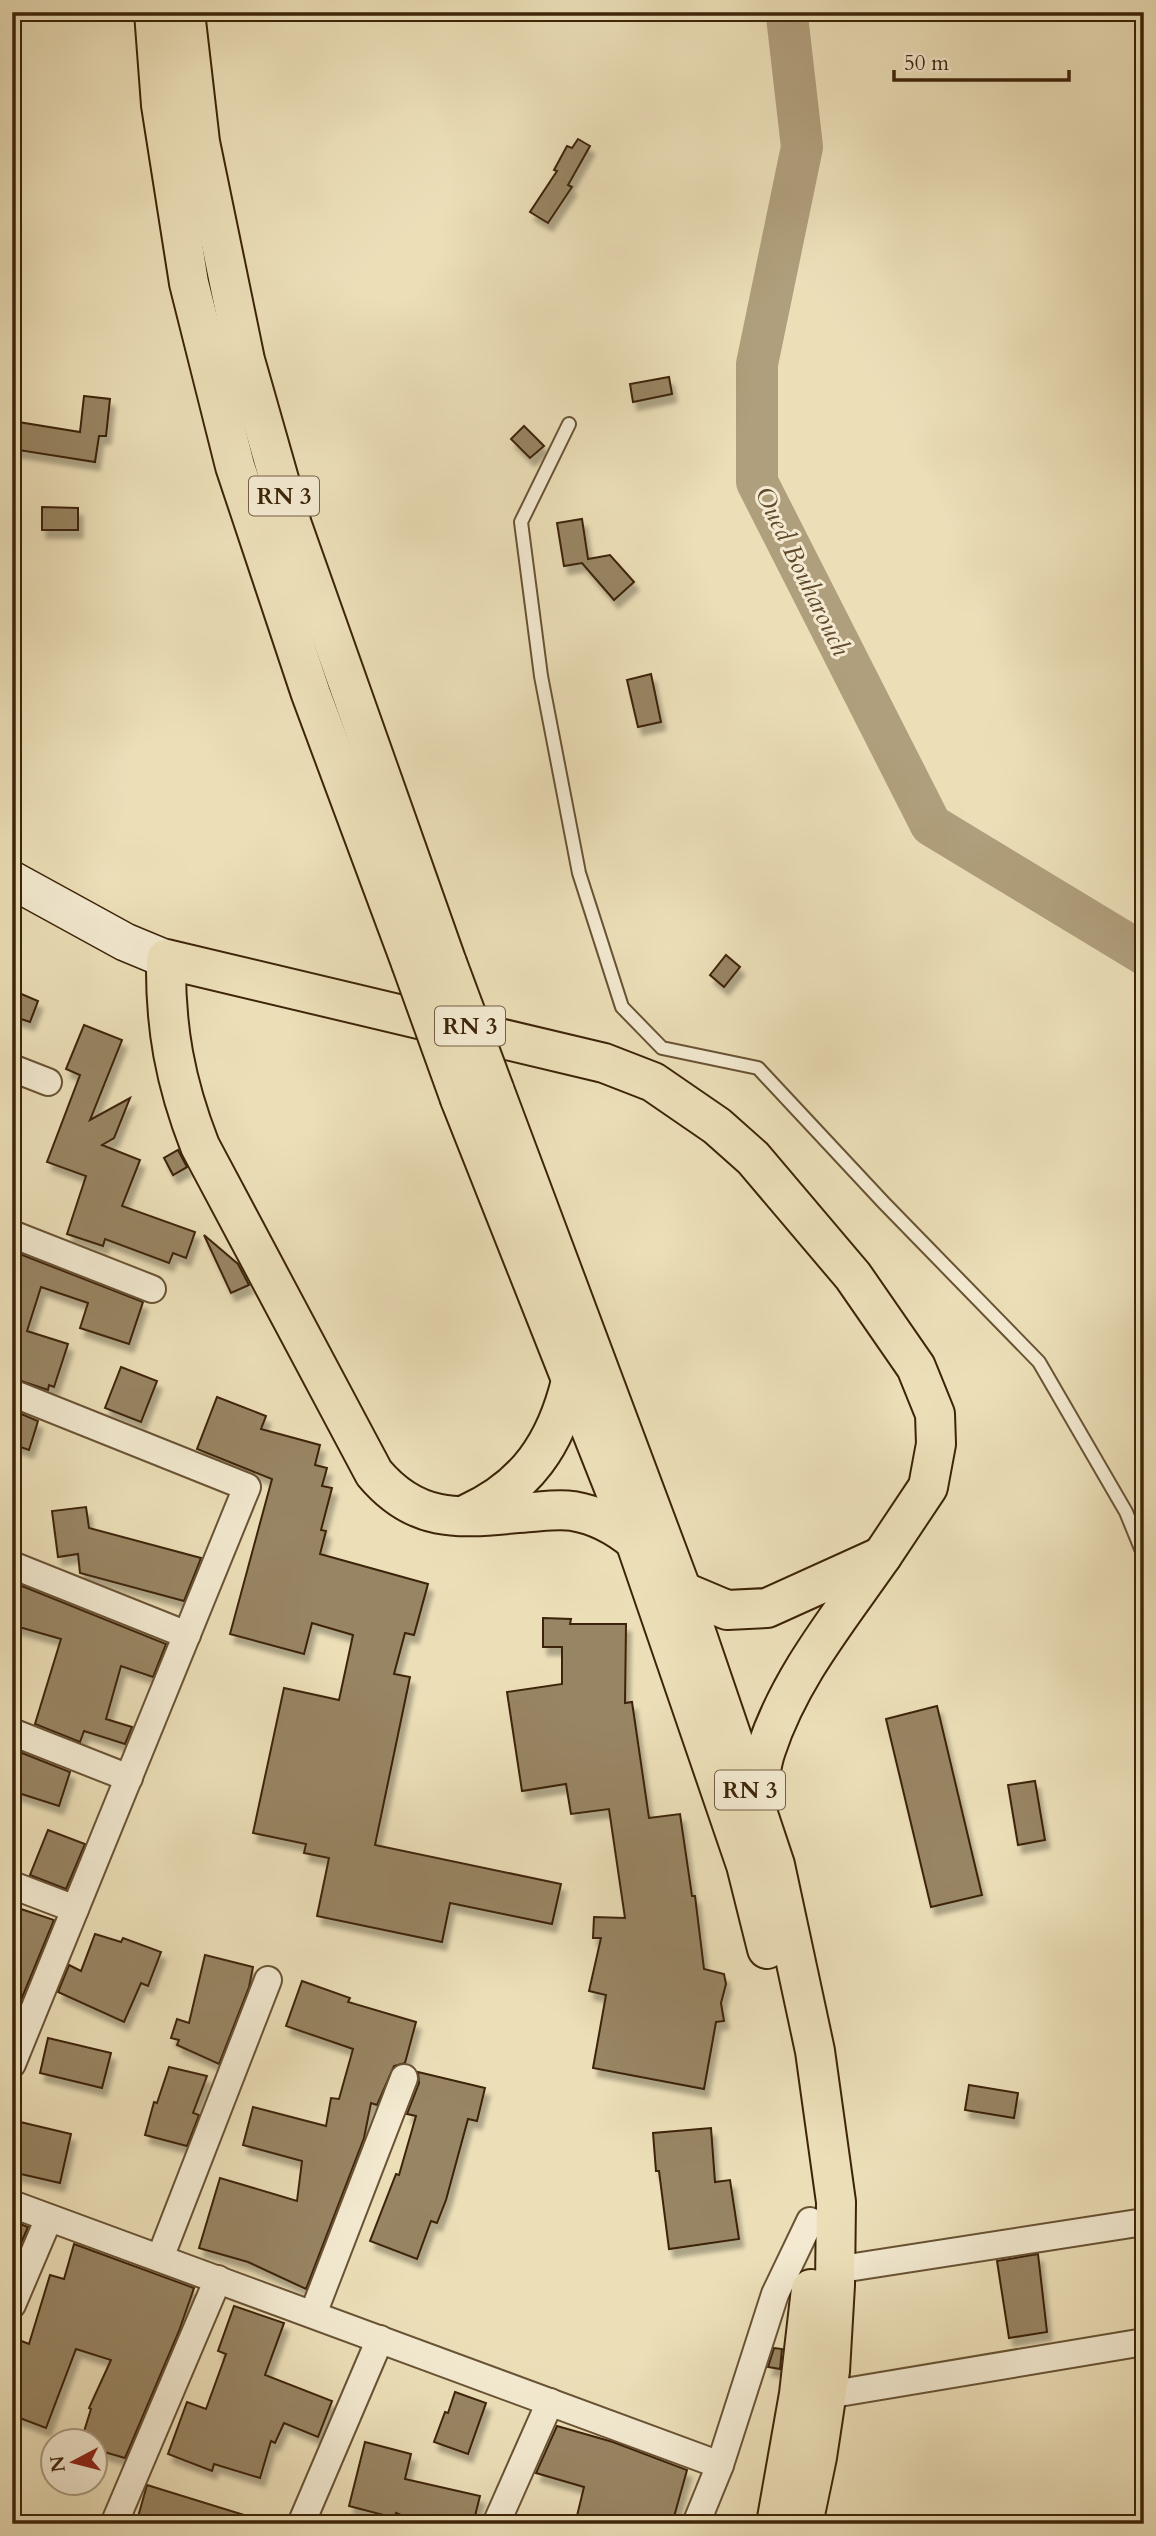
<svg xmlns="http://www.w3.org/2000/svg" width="1156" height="2536" font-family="Cardo,serif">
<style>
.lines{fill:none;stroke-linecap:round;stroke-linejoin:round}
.river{stroke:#b09f7c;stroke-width:42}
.building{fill:#988564;stroke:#3d2408;stroke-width:2;filter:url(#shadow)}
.service-casing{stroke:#695334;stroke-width:16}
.minor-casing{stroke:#695334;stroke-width:30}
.secondary-casing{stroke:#3d2408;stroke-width:40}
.trunk-casing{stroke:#3d2408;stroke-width:42}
.service{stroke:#f3ead1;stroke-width:12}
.minor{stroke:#f3ead1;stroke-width:26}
.secondary{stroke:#f3ead1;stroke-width:37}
.trunk{stroke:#ecdfb8;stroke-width:38}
.trunk-bridge-casing{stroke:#3d2408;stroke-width:42;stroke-linecap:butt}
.trunk-bridge{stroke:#ecdfb8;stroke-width:38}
.labels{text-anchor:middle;stroke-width:6;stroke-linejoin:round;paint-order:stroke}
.shield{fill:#f3ead1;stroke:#745f44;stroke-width:2}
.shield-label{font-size:23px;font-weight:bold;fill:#3d2408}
.water-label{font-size:26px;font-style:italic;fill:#60492b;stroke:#f3ead1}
</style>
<defs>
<filter id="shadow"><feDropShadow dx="4.5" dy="8" stdDeviation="2" flood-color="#0004"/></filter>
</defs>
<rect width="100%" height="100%" fill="#ecdfb8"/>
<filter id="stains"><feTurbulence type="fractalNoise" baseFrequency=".00286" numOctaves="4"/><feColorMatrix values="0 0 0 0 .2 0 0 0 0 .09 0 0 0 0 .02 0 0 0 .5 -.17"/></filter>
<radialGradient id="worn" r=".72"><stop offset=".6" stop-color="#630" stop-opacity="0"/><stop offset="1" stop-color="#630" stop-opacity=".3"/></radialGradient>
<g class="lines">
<!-- river -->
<polyline class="river" points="785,12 787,16 802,147 757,364 757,482 931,825 1144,954"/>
</g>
<!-- building -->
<g class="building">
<polygon points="578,139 590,146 568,185 572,187 548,223 530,212 557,171 554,170 567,146 572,148"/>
<polygon points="669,377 672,394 633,402 630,384"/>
<polygon points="84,396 110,399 106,436 99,436 95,462 12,449 12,421 80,432"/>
<polygon points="524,426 544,446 530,458 511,439"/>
<polygon points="42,507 78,508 78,530 42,530"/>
<polygon points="582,519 588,559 610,555 634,582 614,600 582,563 564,566 557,523"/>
<polygon points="651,674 661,722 638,727 627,680"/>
<polygon points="726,955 740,967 724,987 710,975"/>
<polygon points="12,990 38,1001 30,1022 12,1016"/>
<polygon points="84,1025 122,1040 90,1120 130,1098 114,1138 102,1145 140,1160 122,1206 195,1232 186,1258 173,1253 169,1263 105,1239 103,1246 67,1234 86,1176 47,1162 80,1075 66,1069"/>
<polygon points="178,1150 187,1167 173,1175 164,1158"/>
<polygon points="204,1235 238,1264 249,1285 231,1293"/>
<polygon points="12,1251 143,1302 129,1344 80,1328 88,1303 41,1287 27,1331 68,1344 54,1387 49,1385 48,1390 12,1378"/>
<polygon points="121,1367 157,1381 141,1422 105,1408"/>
<polygon points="217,1397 266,1416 261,1429 320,1445 315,1465 327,1468 322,1486 332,1488 321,1530 326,1531 320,1554 428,1584 414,1635 405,1633 394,1674 410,1677 375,1845 561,1884 552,1924 450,1903 442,1942 317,1916 329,1858 304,1853 306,1844 253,1833 284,1688 339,1700 353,1635 312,1623 304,1654 230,1634 272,1479 197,1449"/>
<polygon points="12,1410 38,1421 29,1450 12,1444"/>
<polygon points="86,1507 89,1528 201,1558 184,1601 80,1573 78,1554 58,1557 52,1511"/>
<polygon points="12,1582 166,1644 153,1677 121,1666 106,1719 132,1727 125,1744 84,1731 80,1742 35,1724 61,1639 12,1625"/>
<polygon points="543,1618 571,1619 570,1624 626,1624 625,1703 632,1702 649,1818 680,1814 692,1896 695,1896 704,1969 724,1974 726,1984 721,2003 724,2021 716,2022 704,2089 593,2068 606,1995 589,1991 601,1938 593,1938 594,1917 625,1918 609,1809 571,1814 566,1784 522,1791 507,1692 562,1684 562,1647 543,1647"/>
<polygon points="937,1706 982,1895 931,1907 886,1719"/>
<polygon points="12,1749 70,1772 59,1806 12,1791"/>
<polygon points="1035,1781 1045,1840 1018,1845 1008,1785"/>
<polygon points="48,1830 85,1844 66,1889 30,1875"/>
<polygon points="12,1906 54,1920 12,2022"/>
<polygon points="95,1934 121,1942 123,1938 161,1952 148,1986 141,1983 124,2022 58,1992 69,1965 81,1971"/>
<polygon points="205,1955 253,1967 249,1987 219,2064 177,2045 179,2040 171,2038 177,2019 189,2023"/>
<polygon points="302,1981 350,1998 348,2002 416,2022 405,2063 394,2066 377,2105 371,2103 364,2138 306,2289 248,2262 199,2248 220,2178 297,2201 302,2161 243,2145 253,2107 326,2126 331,2098 339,2099 353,2049 286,2026"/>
<polygon points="48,2038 111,2053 102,2088 40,2073"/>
<polygon points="169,2067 207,2076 193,2113 199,2115 187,2146 145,2135 154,2102 157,2103"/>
<polygon points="418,2072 485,2088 477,2121 468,2119 446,2200 437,2223 431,2221 417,2259 370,2241 396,2174 399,2175 416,2116 407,2114 419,2083"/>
<polygon points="969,2085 1018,2093 1014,2118 965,2110"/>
<polygon points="16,2121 71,2134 60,2183 12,2172 12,2138"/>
<polygon points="711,2128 715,2182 730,2180 739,2239 669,2249 659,2171 656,2171 653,2133"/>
<polygon points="12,2221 28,2227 12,2264"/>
<polygon points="74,2244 194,2288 179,2331 125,2458 94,2449 94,2441 81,2441 91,2409 89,2408 111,2360 76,2349 46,2428 12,2415 12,2358 19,2340 29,2344 50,2275 64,2279"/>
<polygon points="1038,2254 1047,2332 1009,2338 997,2261"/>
<polygon points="234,2306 284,2323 265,2375 332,2401 318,2437 284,2423 275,2443 271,2441 260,2478 214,2464 212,2471 168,2454 187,2402 206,2409 226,2354 218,2351"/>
<polygon points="774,2348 782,2349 780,2369 768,2367"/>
<polygon points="455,2392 486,2403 468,2454 434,2442 445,2412 448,2413"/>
<polygon points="557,2426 613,2442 687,2470 672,2524 575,2524 584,2487 536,2473"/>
<polygon points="365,2442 411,2454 405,2479 480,2496 473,2524 423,2524 396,2513 395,2518 349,2506"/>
<polygon points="147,2485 257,2519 257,2524 136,2524"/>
</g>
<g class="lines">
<!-- service casing -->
<g class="service-casing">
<polyline id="service" points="569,424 521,522 541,676 579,873 622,1007 662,1048 758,1068 884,1203 1039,1362 1126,1512 1144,1556"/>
</g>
<!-- minor casing -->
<g class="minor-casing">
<g id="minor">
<polyline points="12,1068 48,1082"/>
<polyline points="12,1234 152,1289"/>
<polyline points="12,1393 247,1487 12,2064"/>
<polyline points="12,1565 187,1635"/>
<polyline points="12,1732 129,1778"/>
<polyline points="12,1885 75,1909"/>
<polyline points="12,2204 720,2465"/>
<polyline points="160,2258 268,1980"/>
<polyline points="835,2270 1144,2222"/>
<polyline points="12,2305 49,2218"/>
<polyline points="313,2314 404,2078"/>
<polyline points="827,2395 1144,2342"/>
<polyline points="114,2524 218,2279"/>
<polyline points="301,2524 380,2339"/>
<polyline points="496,2524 550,2402"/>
<polyline points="696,2524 720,2465 775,2294 810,2221"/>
</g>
</g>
<!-- secondary casing -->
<g class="secondary-casing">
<polyline id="secondary" points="12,880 125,942 166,959"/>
</g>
<!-- trunk casing -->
<g class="trunk-casing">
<g id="trunk">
<polyline points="154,12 161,105 189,283 235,466 311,694 411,963"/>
<polyline points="185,12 200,142 245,360 292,525 447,963"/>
<polyline points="494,1089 682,1591 755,1805 775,1865 815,2051 836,2202 835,2285 830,2371 817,2457 803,2524"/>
<polyline points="460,1099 635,1541 746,1865 767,1949"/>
<path d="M467,1514C527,1487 556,1443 571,1381"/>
<path d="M635,1541C617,1526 597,1515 573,1511C559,1509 545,1511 531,1512C467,1517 420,1528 374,1473L200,1146C175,1082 165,1027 166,959L604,1063L653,1082L717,1126L753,1158L853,1276L916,1367L935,1414L936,1444L928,1487L882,1556"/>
<path d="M682,1591L727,1610L767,1608L882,1556C839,1618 790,1677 766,1750C760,1767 759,1786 756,1803"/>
<polyline points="776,2524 799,2394 811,2289"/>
</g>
</g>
<!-- service -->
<use href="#service" class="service"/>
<!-- minor -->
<use href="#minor" class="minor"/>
<!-- secondary -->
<use href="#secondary" class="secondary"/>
<!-- trunk -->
<use href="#trunk" class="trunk"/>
<!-- trunk-bridge casing -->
<g class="trunk-bridge-casing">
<g id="trunk-bridge">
<polyline points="411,963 460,1099"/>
<polyline points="447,963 494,1089"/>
</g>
</g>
<!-- trunk-bridge -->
<use href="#trunk-bridge" class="trunk-bridge"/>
</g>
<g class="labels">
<!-- shield labels -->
<g class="shield">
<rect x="249" y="476.5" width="70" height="39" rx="5"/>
<rect x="435" y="1006.5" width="70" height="39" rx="5"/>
<rect x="715" y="1770.5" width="70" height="39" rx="5"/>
</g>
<g class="shield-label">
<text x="284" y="504">RN 3</text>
<text x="470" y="1034">RN 3</text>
<text x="750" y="1798">RN 3</text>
</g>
<!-- water labels -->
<g class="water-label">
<text transform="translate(803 571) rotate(64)" y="9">Oued Bouharouch</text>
</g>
</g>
<!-- margin -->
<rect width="1156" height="2536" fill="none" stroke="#ecdfb8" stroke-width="42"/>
<rect x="14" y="14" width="1128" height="2508" fill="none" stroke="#3d2408" stroke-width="3.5"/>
<rect x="21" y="21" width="1114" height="2494" fill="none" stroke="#3d2408" stroke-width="2"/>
<!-- north arrow -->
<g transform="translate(74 2462) rotate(263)"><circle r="33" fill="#f3ead1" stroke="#aa9b81" stroke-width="2"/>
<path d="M0-5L12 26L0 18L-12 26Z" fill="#8f2418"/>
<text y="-10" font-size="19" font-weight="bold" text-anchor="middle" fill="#3d2408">N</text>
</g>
<!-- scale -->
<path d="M894 70v10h175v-10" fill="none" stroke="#3d2408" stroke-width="3.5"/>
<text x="904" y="70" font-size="21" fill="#3d2408" stroke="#f3ead1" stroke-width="5" paint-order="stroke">50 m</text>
<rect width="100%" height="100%" filter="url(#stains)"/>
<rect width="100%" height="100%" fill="url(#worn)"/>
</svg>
